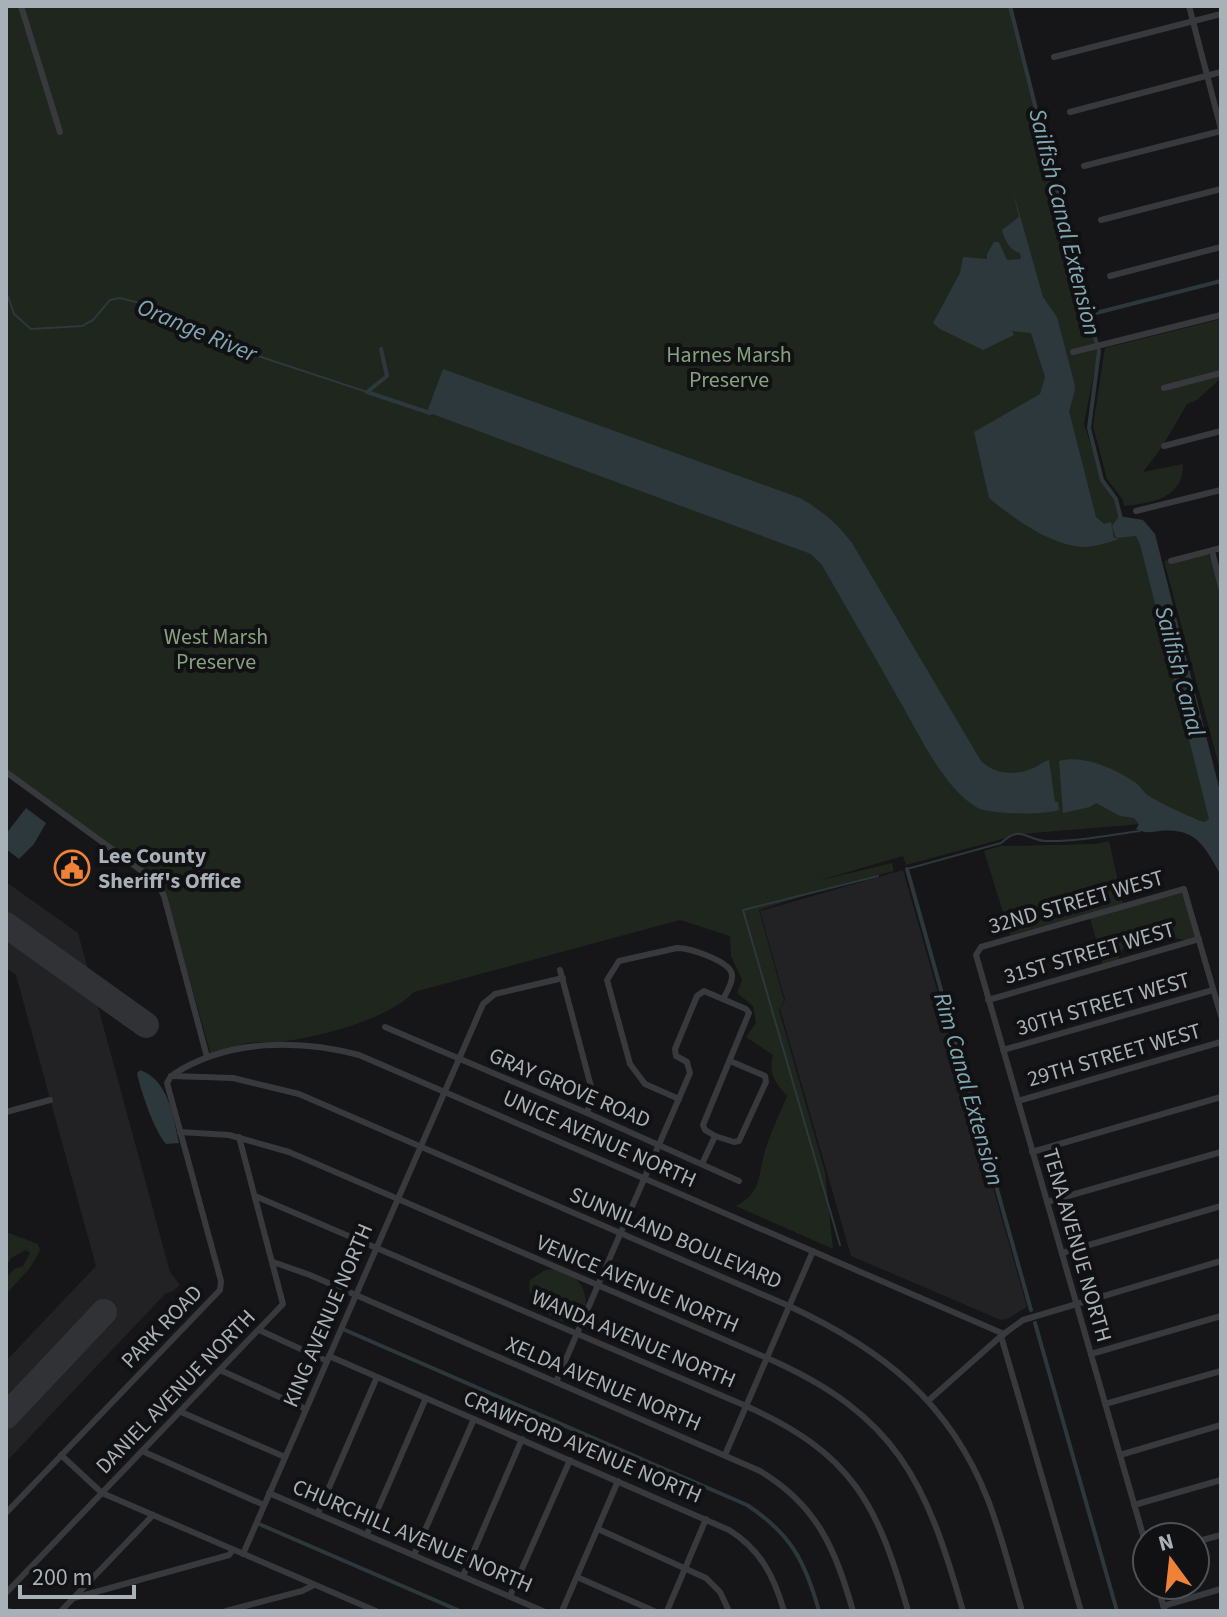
<svg xmlns="http://www.w3.org/2000/svg" width="1227" height="1617" font-family="'Source Sans 3',sans-serif">
<style>
.built{fill:#222225}
.green{fill:#1f261e}
.water{fill:#2c383b}
.lines{fill:none;stroke-linecap:round;stroke-linejoin:round}
.stream{stroke:#2c383b;stroke-width:2}
.canal{stroke:#2c383b;stroke-width:4}
.runway{stroke:#303235;stroke-width:26}
.minor{stroke:#37393d;stroke-width:6}
.labels{text-anchor:middle;stroke-width:8;stroke-linejoin:round;paint-order:stroke}
.park-label{font-size:22px;fill:#86a27f;stroke:#111113}
.poi-label{font-size:22px;font-weight:bold;fill:#a8b1b7;stroke:#111113;text-anchor:start}
.street-label{font-size:22px;fill:#a8b1b7;stroke:#111113}
.water-label{font-size:24px;font-style:italic;fill:#80a7b2;stroke:#111113}
</style>
<rect width="100%" height="100%" fill="#161618"/>
<!-- built -->
<g class="built">
<polygon points="903,870 1027,1307 1007,1319 1001,1320 851,1256 780,1009 785,1000 760,911"/>
<polygon points="6,882 78,933 170,1272 180,1285 173,1291 165,1294 6,1462 6,1361 96,1266 16,975 6,968"/>
</g>
<!-- green -->
<g class="green">
<path d="M6,6H1009L1098,352L1084,424L1103,481L1117,502L1124,531L1142,535L1214,837L1177,821L1021,834L906,865L903,856L817,881L892,863L894,871L842,884L759,910L784,1000L779,1010L825,1172L833,1249L736,1206C763,1191 757,1177 765,1151C770,1133 780,1114 787,1096C775,1082 768,1074 773,1055L746,1037L756,1023L753,1006L737,993L742,980L731,956L730,936L680,920L414,992C387,1020 319,1037 280,1042C268,1043 255,1041 243,1044C227,1049 231,1055 209,1056L210,1052L164,889L6,772Z"/>
<path d="M1221,319V378L1197,400L1187,404L1162,447L1143,472L1183,464C1184,498 1152,503 1124,506L1123,500L1107,479L1093,426L1105,348Z"/>
<polygon points="1199,553 1206,553 1221,566 1221,773 1164,561"/>
<path d="M1109,841L1124,908L1182,893L1199,940C1164,944 1133,909 1117,964L1104,968L1089,914L1010,935L984,851L1000,846L1095,844Z"/>
<polygon points="6,1232 38,1244 40,1250 30,1268 6,1294 6,1278 14,1269 23,1266 30,1253 26,1250 11,1258 6,1266"/>
<path d="M555,1269C561,1271 568,1273 573,1276C597,1294 588,1350 540,1307C532,1299 527,1291 530,1280L545,1270Z"/>
</g>
<!-- water -->
<g class="water">
<path d="M1013,191L1043,297L1057,317L1074,382L1075,390L1069,411L1096,517L1104,524L1111,522L1114,538L1119,539C1107,543 1095,547 1083,547C1050,545 1013,518 989,498L974,432L1040,394L1045,377L1031,333L1012,331L1014,335L983,350L940,329L933,323L960,273L963,257L987,259V254L994,242H999L1007,260L1021,259L1020,253C1009,250 1005,240 1002,230L1019,217Z"/>
<path d="M443,369L800,498C821,510 838,524 852,543L981,761C994,774 1014,776 1031,769C1038,767 1042,762 1049,760L1055,802H1058L1059,810C1045,815 989,815 976,807C942,786 918,732 898,698C873,653 847,609 822,565L811,554L427,412Z"/>
<path d="M1119,516L1143,520L1155,534L1221,795V875C1205,848 1197,827 1160,831C1150,832 1146,834 1136,829L1139,824L1134,818L1120,816L1096,803L1090,807L1063,813L1059,761C1082,754 1116,769 1136,783C1141,787 1143,792 1149,796C1165,806 1183,813 1200,821L1205,822L1209,819L1140,544L1136,536L1116,538L1112,526Z"/>
<polygon points="26,808 46,823 34,844 19,859 6,849 6,834"/>
<path d="M140,1070C169,1080 173,1117 179,1143L166,1144C154,1130 141,1092 137,1073Z"/>
</g>
<g class="lines">
<!-- stream -->
<g class="stream">
<polyline points="6,291 14,314 31,329 82,326 93,320 110,300 120,298 147,305 231,347 367,392"/>
<path d="M907,869L1001,843C1023,824 1024,840 1046,841C1077,842 1110,835 1140,831"/>
<polyline points="840,1245 743,910 878,876"/>
</g>
<!-- canal -->
<g class="canal">
<polyline points="1010,6 1088,315 1099,351 1089,428 1102,480 1116,499 1121,519"/>
<polyline points="1088,315 1221,281"/>
<polyline points="367,392 430,413"/>
<polyline points="367,392 387,376 381,349"/>
<polyline points="907,869 1031,1310"/>
<polyline points="1035,1323 1117,1611"/>
<path d="M345,1330L747,1505C791,1534 805,1561 819,1611"/>
<polyline points="259,1524 460,1611"/>
</g>
<!-- runway -->
<g class="runway">
<polyline points="6,925 146,1025"/>
<polyline points="6,1416 104,1312"/>
</g>
<!-- minor -->
<g class="minor">
<polyline points="21,6 60,132"/>
<polyline points="1189,6 1221,129"/>
<polyline points="1054,57 1221,14"/>
<polyline points="1070,112 1221,72"/>
<polyline points="1084,166 1221,131"/>
<polyline points="1101,220 1221,189"/>
<polyline points="1110,276 1221,247"/>
<polyline points="1073,352 1221,315"/>
<polyline points="1164,388 1221,373"/>
<polyline points="1164,446 1221,431"/>
<polyline points="1136,511 1221,490"/>
<polyline points="1212,551 1221,587"/>
<polyline points="1171,561 1221,548"/>
<polyline points="6,772 157,882 164,896 207,1057"/>
<polyline points="560,970 593,1094 587,1113"/>
<polyline points="988,1000 1199,939"/>
<polyline points="385,1027 587,1113 739,1181"/>
<polyline points="1003,1050 1213,990"/>
<path d="M174,1074C228,1039 299,1039 359,1055L1004,1334"/>
<path d="M171,1076L233,1078L299,1094L789,1306C882,1349 950,1402 988,1500C1002,1536 1011,1574 1022,1611"/>
<path d="M679,1099L645,1084L630,1064L607,980L619,961L677,948C689,948 731,961 732,975C733,982 727,992 723,999"/>
<polyline points="1018,1101 1221,1042"/>
<polyline points="6,1112 50,1100"/>
<path d="M180,1132L229,1135L289,1152L767,1358C897,1415 926,1481 963,1611"/>
<polyline points="715,1136 734,1142 739,1141 766,1082 765,1076 730,1061"/>
<polyline points="1032,1152 1221,1097"/>
<path d="M255,1196L746,1406C853,1454 877,1503 908,1611"/>
<polyline points="1047,1202 1221,1152"/>
<polyline points="1062,1253 1221,1206"/>
<path d="M273,1262L310,1275L760,1471C818,1506 835,1549 853,1611"/>
<polyline points="259,1330 327,1361"/>
<polyline points="1001,1336 1081,1611"/>
<polyline points="1091,1354 1221,1316"/>
<path d="M329,1356L729,1530C760,1549 774,1576 784,1611"/>
<polyline points="220,1370 306,1409"/>
<polyline points="556,1382 690,1073 687,1062 676,1056 675,1049 697,996 704,991 746,1009 749,1013 703,1125 705,1130 715,1136 702,1164"/>
<polyline points="928,1401 1001,1336 1023,1320 1221,1261"/>
<polyline points="1105,1404 1221,1371"/>
<polyline points="181,1412 285,1457"/>
<polyline points="142,1451 264,1505"/>
<polyline points="61,1455 102,1493 376,1611"/>
<polyline points="725,1455 813,1251"/>
<polyline points="1120,1455 1221,1425"/>
<polyline points="269,1493 543,1611"/>
<polyline points="1134,1505 1221,1480"/>
<polyline points="6,1513 220,1290 221,1281 167,1083 171,1076"/>
<polyline points="318,1513 377,1377"/>
<polyline points="598,1529 706,1578 720,1592 729,1611"/>
<polyline points="367,1534 426,1398"/>
<polyline points="1195,1542 1221,1535"/>
<polyline points="1147,1549 976,955 981,947 1184,889 1221,1016"/>
<polyline points="243,1554 483,1004 495,994 563,978"/>
<polyline points="414,1555 474,1419"/>
<polyline points="463,1576 522,1439"/>
<polyline points="577,1577 654,1611"/>
<polyline points="1157,1585 1165,1611"/>
<polyline points="6,1593 283,1304 239,1137"/>
<polyline points="510,1596 570,1460"/>
<polyline points="74,1598 229,1555 233,1550"/>
<polyline points="1163,1606 1221,1589"/>
<polyline points="6,1610 9,1611"/>
<polyline points="61,1611 153,1515"/>
<polyline points="226,1611 302,1591 314,1585"/>
<polyline points="562,1611 618,1481"/>
<polyline points="667,1611 706,1519"/>
</g>
</g>
<!-- icons -->
<defs>
<g id="civic-ring" transform="scale(1.8)"><circle r="9.5" fill="#111113" stroke="#ee8338" stroke-width="1.5"/><path d="M-.6-6.5H3V-4.5H.6V-3L4-1V1h2V6H-6V1h2V-1L-.6-3ZM-1.2 2.5V6h2.4V2.5Z" fill="#ee8338"/></g>
</defs>
<g fill-rule="evenodd">
<use href="#civic-ring" x="72" y="868"/>
</g>
<g class="labels">
<!-- park labels -->
<g class="park-label">
<text x="729" y="362">Harnes Marsh<tspan x="729" dy="25">Preserve</tspan></text>
<text x="216" y="644">West Marsh<tspan x="216" dy="25">Preserve</tspan></text>
</g>
<!-- poi labels -->
<g class="poi-label">
<text x="98" y="863">Lee County<tspan x="98" dy="25">Sheriff's Office</tspan></text>
</g>
<!-- street labels -->
<g class="street-label">
<text transform="translate(1076 901) rotate(-16)" y="8">32ND STREET WEST</text>
<text transform="translate(1089 952) rotate(-16)" y="8">31ST STREET WEST</text>
<text transform="translate(1103 1003) rotate(-16)" y="8">30TH STREET WEST</text>
<text transform="translate(1114 1054) rotate(-16)" y="8">29TH STREET WEST</text>
<text transform="translate(570 1087) rotate(23)" y="8">GRAY GROVE ROAD</text>
<text transform="translate(600 1138) rotate(24)" y="8">UNICE AVENUE NORTH</text>
<text transform="translate(676 1237) rotate(23)" y="8">SUNNILAND BOULEVARD</text>
<text transform="translate(1078 1245) rotate(74)" y="8">TENA AVENUE NORTH</text>
<text transform="translate(638 1283) rotate(23)" y="8">VENICE AVENUE NORTH</text>
<text transform="translate(327 1315) rotate(-67)" y="8">KING AVENUE NORTH</text>
<text transform="translate(161 1326) rotate(-46)" y="8">PARK ROAD</text>
<text transform="translate(634 1338) rotate(23)" y="8">WANDA AVENUE NORTH</text>
<text transform="translate(604 1383) rotate(23)" y="8">XELDA AVENUE NORTH</text>
<text transform="translate(175 1391) rotate(-46)" y="8">DANIEL AVENUE NORTH</text>
<text transform="translate(583 1446) rotate(23)" y="8">CRAWFORD AVENUE NORTH</text>
<text transform="translate(413 1535) rotate(23)" y="8">CHURCHILL AVENUE NORTH</text>
</g>
<!-- water labels -->
<g class="water-label">
<text transform="translate(1065 222) rotate(76)" y="8">Sailfish Canal Extension</text>
<text transform="translate(197 330) rotate(23)" y="8">Orange River</text>
<text transform="translate(1180 671) rotate(75)" y="8">Sailfish Canal</text>
<text transform="translate(969 1089) rotate(74)" y="8">Rim Canal Extension</text>
</g>
</g>
<!-- border -->
<rect width="1227" height="1617" fill="none" stroke="#a8b1b7" stroke-width="16"/>
<!-- north arrow -->
<g transform="translate(1171 1561) rotate(345)"><circle r="38" fill="#111113" stroke="#4d5155" stroke-width="2"/>
<path d="M0-6L14 30L0 20L-14 30Z" fill="#ee8338"/>
<text y="-12" font-size="22" font-weight="bold" text-anchor="middle" fill="#a8b1b7">N</text>
</g>
<!-- scale -->
<path d="M20 1585v12h114v-12" fill="none" stroke="#a8b1b7" stroke-width="4"/>
<text x="32" y="1585" font-size="24" fill="#a8b1b7" stroke="#111113" stroke-width="6" paint-order="stroke">200 m</text>
</svg>
